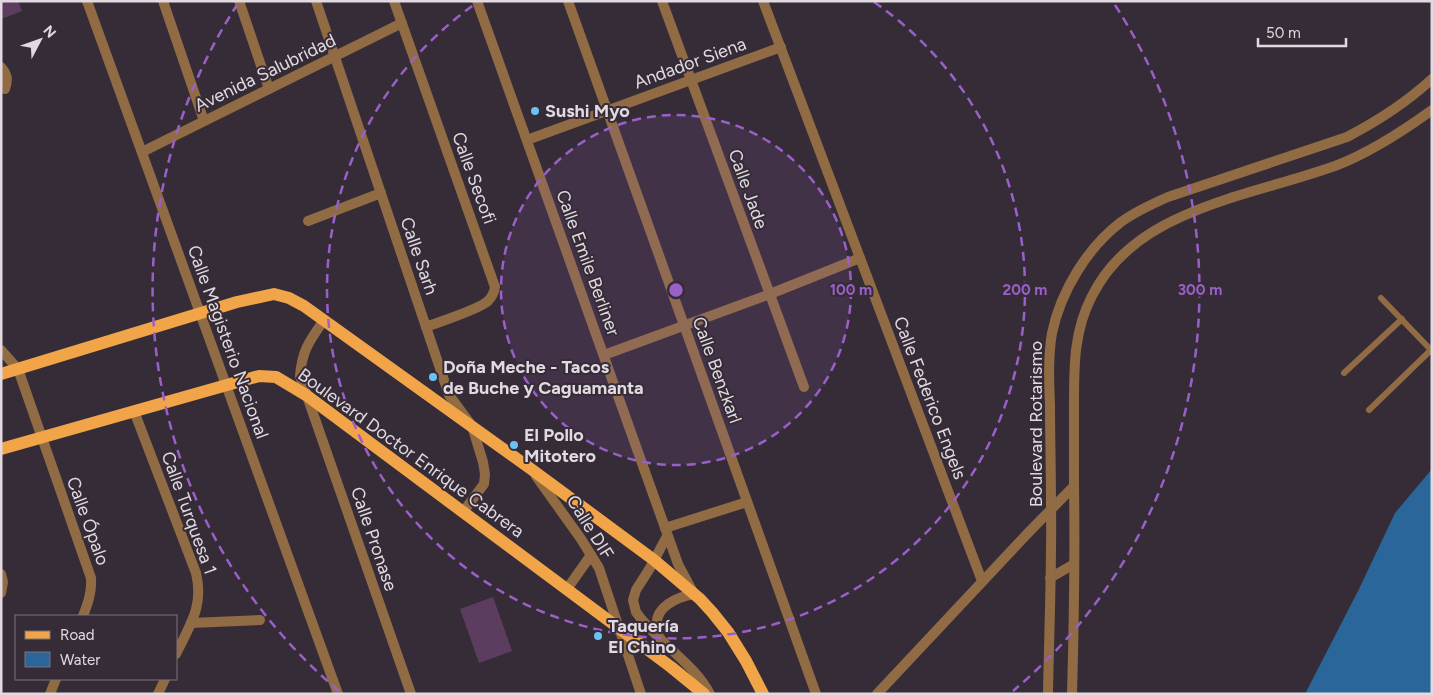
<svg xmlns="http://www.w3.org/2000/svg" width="1433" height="695" font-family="Figtree,sans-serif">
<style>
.green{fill:#5d3d5f}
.water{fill:#2a669a}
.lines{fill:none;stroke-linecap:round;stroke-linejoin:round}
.service{stroke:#906b43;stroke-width:6}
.minor{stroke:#906b43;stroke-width:10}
.tertiary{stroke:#906b43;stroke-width:10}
.primary{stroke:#f1a548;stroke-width:12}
.ring{fill:none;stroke:#9a60c9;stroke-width:2.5;stroke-dasharray:9 6}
.poi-dot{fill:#6ac3f1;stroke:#362c37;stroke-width:2}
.labels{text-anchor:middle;stroke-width:4;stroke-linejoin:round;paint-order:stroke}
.street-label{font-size:18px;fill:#e1dae1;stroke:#362c37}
.poi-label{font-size:18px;font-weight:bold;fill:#e1dae1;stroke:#362c37;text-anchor:start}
.centre{fill:#9a60c9;stroke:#362c37;stroke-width:2.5}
.ring-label{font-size:15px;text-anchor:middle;font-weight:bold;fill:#9a60c9;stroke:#362c37;stroke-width:4;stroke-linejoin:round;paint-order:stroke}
</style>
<rect width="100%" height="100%" fill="#362c37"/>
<!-- green -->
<g class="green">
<polygon points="1,1 18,1 22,11 1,19"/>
<polygon points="493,597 512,651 479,663 460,609"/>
</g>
<!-- water -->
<polygon class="water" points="1432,469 1432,694 1305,694 1359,589 1395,513"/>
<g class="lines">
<!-- service -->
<g class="service">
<polyline points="1381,298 1431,350"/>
<polyline points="1344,373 1402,319"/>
<polyline points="1369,410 1432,349"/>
</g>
<!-- minor -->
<g class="minor">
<polyline points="87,1 338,694"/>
<polyline points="163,1 204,121"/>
<polyline points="239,1 269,89"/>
<polyline points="316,1 449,395 472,426 483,462 485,474 484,484 463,512"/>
<path d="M394,1L495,287C494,293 492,297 488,301C478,310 441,321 426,327"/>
<path d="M477,1L678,564L694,594C677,597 654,607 657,627C657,631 658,636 660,638C664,643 670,648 674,652C688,665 701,677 710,694"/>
<polyline points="568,1 816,694"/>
<polyline points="662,1 804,387"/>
<polyline points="763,1 982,581"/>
<path d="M1,67C8,75 8,80 5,89"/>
<polyline points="527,140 781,47"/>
<polyline points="142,152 402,23"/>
<polyline points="308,221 381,193"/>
<path d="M324,320C310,340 302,350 300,376L411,694"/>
<path d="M1,350L18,369L91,578C92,592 88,603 83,616"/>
<polyline points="604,355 770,294 860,258"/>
<path d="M134,411L196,573C204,606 190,625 176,654"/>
<polyline points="536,476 581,539 599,568 641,694"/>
<polyline points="665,528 747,502"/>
<polyline points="1,574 3,582 1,593"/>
<polyline points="567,589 591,555"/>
<polyline points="191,623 260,620"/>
<polyline points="658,637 642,620 636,612 633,600 636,590 650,568 667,536"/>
<polyline points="50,694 56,679"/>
<polyline points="158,694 165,679"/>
<polyline points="877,694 1027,534 1074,486"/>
</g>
<!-- tertiary -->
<g class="tertiary">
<polyline points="1050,578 1074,564"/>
<path d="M1048,694C1049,631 1052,567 1051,504C1051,471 1050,438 1050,405C1049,381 1048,357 1052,333C1061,291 1087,248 1121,222C1135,212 1152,204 1168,197L1347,137C1378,121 1406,103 1432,79"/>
<path d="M1072,694C1074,624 1075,555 1074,486C1074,460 1074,435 1074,409C1074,370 1073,332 1092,296C1111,258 1144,233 1183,216C1232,194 1284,184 1335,166C1369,153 1403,131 1432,110"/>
</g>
<!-- primary -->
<g class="primary">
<polyline points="1,374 237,302 274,294 289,298 304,306 531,469 654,560 700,599 712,612 728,632 746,661 763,694"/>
<polyline points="1,449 259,376 276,377 306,395 671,667 704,694"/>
</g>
</g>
<!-- distance rings -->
<circle cx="676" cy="290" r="175" fill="#9a60c9" fill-opacity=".12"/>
<g class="ring">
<circle cx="676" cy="290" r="175"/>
<path d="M874 2A349 349 0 1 1 478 2"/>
<path d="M339 691A524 524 0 0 1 237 5M1115 5A524 524 0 0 1 1013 691"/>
</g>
<!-- markers -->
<g class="poi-dot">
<circle cx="535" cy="111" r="5"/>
<circle cx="433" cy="377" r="5"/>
<circle cx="514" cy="445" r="5"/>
<circle cx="598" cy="636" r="5"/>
</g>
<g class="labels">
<!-- street labels -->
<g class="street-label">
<text transform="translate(690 63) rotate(-20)" y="6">Andador Siena</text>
<text transform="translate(265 73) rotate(-26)" y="6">Avenida Salubridad</text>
<text transform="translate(474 178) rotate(70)" y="6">Calle Secofi</text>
<text transform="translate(748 189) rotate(70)" y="6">Calle Jade</text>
<text transform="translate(419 256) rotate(71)" y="6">Calle Sarh</text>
<text transform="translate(588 263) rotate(70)" y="6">Calle Emile Berliner</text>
<text transform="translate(228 342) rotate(70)" y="6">Calle Magisterio Nacional</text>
<text transform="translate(717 370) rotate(70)" y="6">Calle Benzkarl</text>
<text transform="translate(930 398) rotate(69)" y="6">Calle Federico Engels</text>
<text transform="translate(1036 424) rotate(-90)" y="6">Boulevard Rotarismo</text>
<text transform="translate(411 453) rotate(36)" y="6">Boulevard Doctor Enrique Cabrera</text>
<text transform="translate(189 513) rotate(70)" y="6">Calle Turquesa 1</text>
<text transform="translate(88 521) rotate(70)" y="6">Calle Ópalo</text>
<text transform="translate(590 527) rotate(58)" y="6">Calle DIF</text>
<text transform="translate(374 539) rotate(71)" y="6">Calle Pronase</text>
</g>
<!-- poi labels -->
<g class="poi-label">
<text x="545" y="117">Sushi Myo</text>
<text x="443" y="373">Doña Meche - Tacos<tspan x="443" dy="21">de Buche y Caguamanta</tspan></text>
<text x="524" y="441">El Pollo<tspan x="524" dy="21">Mitotero</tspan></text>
<text x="608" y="632">Taquería<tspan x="608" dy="21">El Chino</tspan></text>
</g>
</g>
<circle cx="676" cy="290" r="8" class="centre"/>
<g class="ring-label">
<text x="851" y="295">100 m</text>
<text x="1025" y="295">200 m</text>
<text x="1200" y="295">300 m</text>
</g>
<!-- border -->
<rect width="1433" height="695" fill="none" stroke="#e1dae1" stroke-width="5"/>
<!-- legend -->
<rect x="15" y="615" width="162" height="65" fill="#362c37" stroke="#7a727b"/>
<rect x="25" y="631" width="25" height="8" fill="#f1a548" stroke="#7a727b"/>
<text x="60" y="640" font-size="15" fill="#e1dae1">Road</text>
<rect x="25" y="652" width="25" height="15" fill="#2a669a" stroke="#7a727b"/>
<text x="60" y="665" font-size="15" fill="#e1dae1">Water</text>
<!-- north arrow -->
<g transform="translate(40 40) rotate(49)" stroke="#362c37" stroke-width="4" paint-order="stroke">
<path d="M0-4L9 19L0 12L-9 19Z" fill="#e1dae1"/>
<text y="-8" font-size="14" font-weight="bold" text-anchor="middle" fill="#e1dae1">N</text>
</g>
<!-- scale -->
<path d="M1258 38v8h88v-8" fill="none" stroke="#e1dae1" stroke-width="2.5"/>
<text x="1266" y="38" font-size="15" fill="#e1dae1" stroke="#362c37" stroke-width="4" paint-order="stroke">50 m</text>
</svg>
